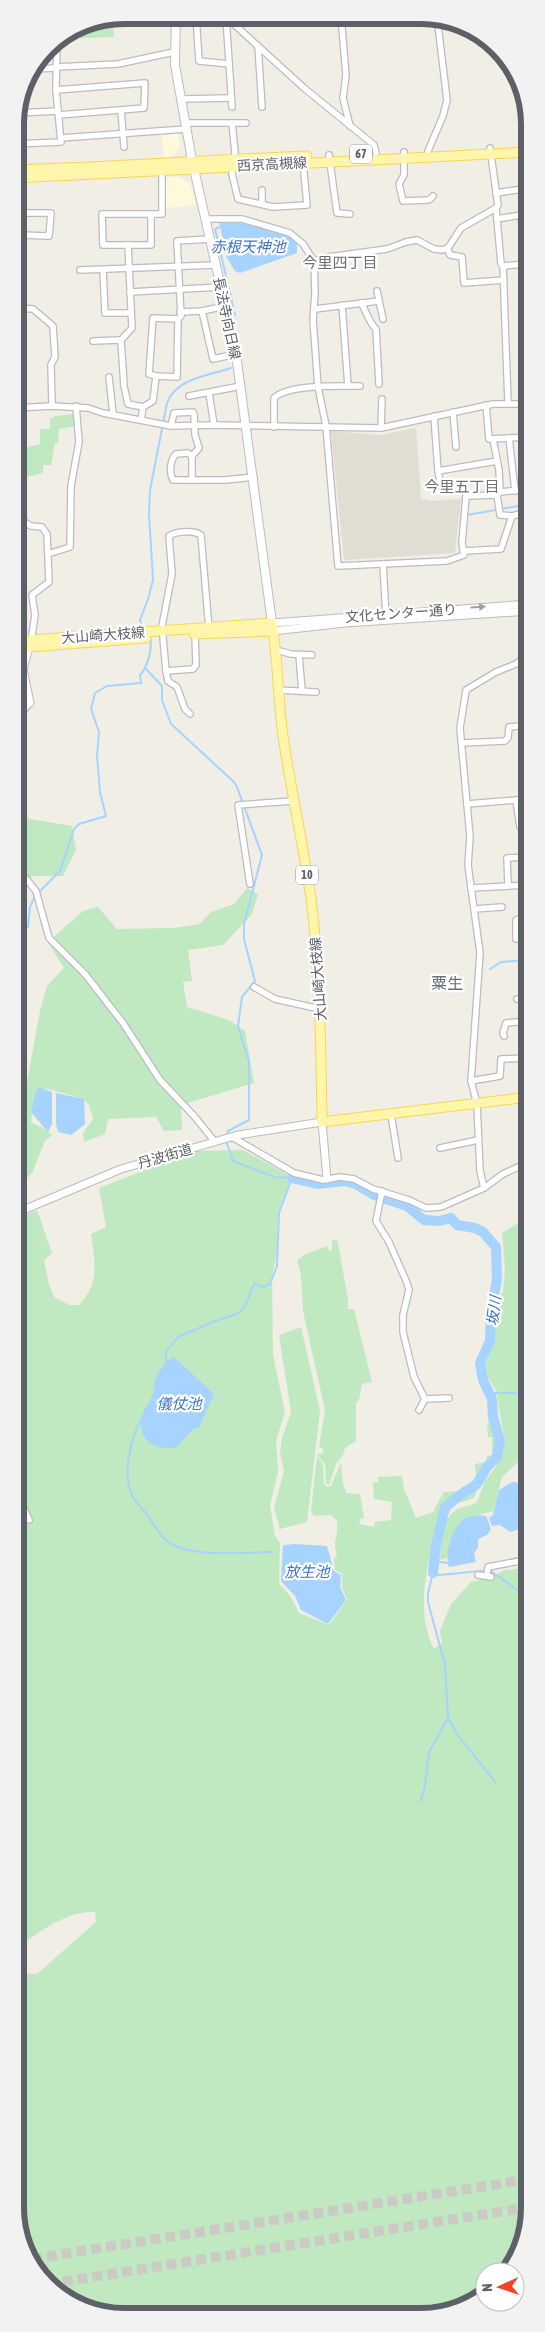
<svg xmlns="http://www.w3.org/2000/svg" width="545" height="2332" font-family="'Asap Condensed','Noto Sans JP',sans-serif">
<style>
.commercial{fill:#fff9db}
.education{fill:#e0ddd3}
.green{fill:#c0e9c2}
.water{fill:#a6d3ff}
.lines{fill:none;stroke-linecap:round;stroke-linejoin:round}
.stream{stroke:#a6d3ff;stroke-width:2}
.river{stroke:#a6d3ff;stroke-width:10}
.motorway-tunnel{stroke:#cbcac5;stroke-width:10;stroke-dasharray:10 5;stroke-linecap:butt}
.minor-casing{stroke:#babcc1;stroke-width:8}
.tertiary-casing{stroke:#babcc1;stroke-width:9}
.secondary-casing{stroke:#babdc4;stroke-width:10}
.primary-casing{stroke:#fad554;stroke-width:11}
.minor{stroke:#fff;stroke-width:5.5}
.tertiary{stroke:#fff;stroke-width:7}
.secondary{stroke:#fff;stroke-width:8}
.primary{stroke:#fff6ab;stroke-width:9}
.oneway{fill:#9ea0a3}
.labels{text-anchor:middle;stroke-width:4.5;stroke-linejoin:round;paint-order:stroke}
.shield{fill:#fff;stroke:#8e9094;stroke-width:1}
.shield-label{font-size:12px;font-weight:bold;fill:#5d6066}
.street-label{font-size:14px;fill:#5d6066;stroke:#fff}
.water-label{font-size:15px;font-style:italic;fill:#3e76c2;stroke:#fff}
.neighbourhood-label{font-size:15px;fill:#6d7278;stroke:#fff}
.quarter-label{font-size:16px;fill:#6d7278;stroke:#fff}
.rim{fill:none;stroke:#5d6066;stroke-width:6}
</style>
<rect width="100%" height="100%" fill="#f0eee5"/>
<!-- commercial -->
<g class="commercial">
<polygon points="178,131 180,146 174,156 164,157 161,132"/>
<polygon points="179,177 190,184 196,205 166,208 164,178"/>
</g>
<!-- education -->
<polygon class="education" points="416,428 421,499 431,501 461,499 455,553 344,560 331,431 380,435"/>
<!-- green -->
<g class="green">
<polygon points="97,20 113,20 114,37 59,39 64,35 89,34 89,22"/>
<polygon points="74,414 76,426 59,429 58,443 55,443 51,465 43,465 43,473 23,478 21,467 25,466 21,449 40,444 40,429 50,429 50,419 56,416"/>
<polygon points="15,809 25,818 72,826 76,850 63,876 34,876 15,883"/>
<polygon points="247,888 258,894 252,914 223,945 188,950 192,981 183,982 187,1007 229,1020 245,1031 254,1083 181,1105 182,1130 164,1131 156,1117 108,1119 105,1134 84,1142 83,1133 93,1119 89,1105 81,1098 48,1089 36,1092 31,1122 45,1129 52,1135 45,1141 32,1173 21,1184 16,1177 16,1113 23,1104 40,1011 47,986 64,968 48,942 83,911 98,907 117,929 173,928 200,924 211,912 234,904"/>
<path d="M243,1150L292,1177L278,1213L277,1253L272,1277L273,1355L285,1412L276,1441L278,1472L270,1505L275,1536L280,1543L279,1584L291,1597L299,1613L329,1625L347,1600L342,1588V1574L335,1570L334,1559L337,1555C332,1539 339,1537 337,1521L331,1515L314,1516L311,1511L317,1457L323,1464L324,1484L327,1487L331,1486L341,1462L343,1483L346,1493L360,1494L364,1518L359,1519L360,1524L374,1527L375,1522L391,1520L392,1502L374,1499L373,1482H378V1477L402,1476L404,1489L416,1518L433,1512L444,1492L458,1491L463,1486L466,1490L476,1484L475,1464L486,1462L487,1456L492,1455V1437H488L487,1423L491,1420L497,1436L496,1449L493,1462L481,1478L474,1498L450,1506L445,1511L436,1541L433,1542C425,1576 417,1616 434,1649L442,1643L440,1631L451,1604L471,1582L492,1577L505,1570L530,1567V2216L506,2272H485V2294L470,2306L436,2316L102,2315L42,2280L16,2223V1973L37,1974L96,1922L95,1912C66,1910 39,1933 16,1948V1219L37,1210L52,1253L44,1260L49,1285L55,1298L70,1305H79C100,1283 95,1262 91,1234L106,1227L99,1188L194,1151Z"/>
<path d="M529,1216V1373L521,1393L529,1401L530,1450L502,1477L494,1511C455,1521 457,1519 447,1558L440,1560C441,1544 441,1517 458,1509C464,1506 471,1506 477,1502L485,1481L497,1465L502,1453L504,1437L496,1390L487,1376L485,1367L494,1340V1314L503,1291L505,1269L502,1233Z"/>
<polygon points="332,1240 336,1240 338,1243 348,1300 348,1309 354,1309 372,1382 362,1384 359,1400 356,1403 356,1441 345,1448 343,1455 336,1464 329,1485 326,1483 325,1464 317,1455 323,1453 323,1448 319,1447 325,1410 303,1311 301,1275 297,1260 304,1255 327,1246 329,1251 332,1250"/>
<polygon points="301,1327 320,1411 307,1522 280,1529 274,1508 284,1471 280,1454 282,1438 291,1412 279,1335"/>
</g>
<!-- water -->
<g class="water">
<path d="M219,222C245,221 276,227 297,242V253L240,273L235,271L227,258Z"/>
<polygon points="40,1088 52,1092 52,1124 48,1132 31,1112 36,1091"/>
<polygon points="56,1093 84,1099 85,1124 71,1135 58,1132 56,1124"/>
<path d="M174,1357L214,1394L199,1428H194L176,1448C152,1450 135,1439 143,1413C146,1405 152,1399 154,1392C155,1388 154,1384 155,1381C157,1372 166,1360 174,1357Z"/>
<polygon points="512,1482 530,1484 530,1526 510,1532 500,1525 492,1526 489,1518 493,1515 499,1490"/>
<path d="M486,1516L491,1529L487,1535L478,1539V1547L474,1554L476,1562L449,1567C444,1555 452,1528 463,1520C468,1515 479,1515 486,1516Z"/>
<polygon points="295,1544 327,1546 334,1571 341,1575 340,1587 346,1600 328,1624 301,1610 295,1596 281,1581 283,1545"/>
</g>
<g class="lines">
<!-- stream -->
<g class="stream">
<polyline points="220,227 215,229 235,315"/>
<polyline points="467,515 529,504"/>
<path d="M142,629L140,620L148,599L153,580L149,514L150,490L167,403C176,378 208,376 231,368"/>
<polyline points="146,669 162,686 162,700 171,724 234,782 237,787 262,855 244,924 244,939 255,981 242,997 238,1026 249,1062 249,1120 228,1131 227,1136"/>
<path d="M38,893L60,871L74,829L79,824L106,816L100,792L97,755L99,732L91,709L95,693L107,686L141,683L140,675C147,668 153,648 150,638"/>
<polyline points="28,927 30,907 35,896"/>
<polyline points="490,969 501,962 529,960"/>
<polyline points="166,1363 166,1352 178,1337 215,1321 237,1314 244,1308 254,1284 264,1287 270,1284 277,1266 279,1213 292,1178 274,1177 233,1161 226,1141"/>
<polyline points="490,1393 525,1393 529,1396"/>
<path d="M142,1418C130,1439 121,1477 134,1499C138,1505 144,1510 149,1517C156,1527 161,1539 173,1545C203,1558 241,1552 272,1552"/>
<polyline points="434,1561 447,1563"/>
<polyline points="496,1783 457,1734 448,1718 445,1665 428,1602 428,1593 433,1573 439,1575 481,1571 492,1572 530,1599"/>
<polyline points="421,1801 425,1785 429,1752 448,1718"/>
</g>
<!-- river -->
<polyline class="river" points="292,1178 317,1184 345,1181 356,1184 374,1195 407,1206 424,1220 439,1221 451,1218 457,1225 475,1228 483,1232 496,1247 497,1280 491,1310 490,1341 480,1363 483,1380 492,1399 493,1417 500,1441 497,1457 487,1467 477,1484 456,1498 445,1508 436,1545 433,1573"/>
<!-- motorway-tunnel -->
<g class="motorway-tunnel">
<polyline points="32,2259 530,2179"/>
<polyline points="48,2284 530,2207"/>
</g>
<!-- minor casing -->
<g class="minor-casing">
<g id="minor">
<polyline points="200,16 196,16 199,61 229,64"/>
<polyline points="225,16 304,88 374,145 376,153"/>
<polyline points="341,16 346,75 343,98 350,126"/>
<polyline points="226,17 232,107"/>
<polyline points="258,46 262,107"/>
<polyline points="46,48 57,47"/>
<polyline points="56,67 118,64 174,52"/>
<polyline points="32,69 56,68"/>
<polyline points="56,90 145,83 144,108 59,115"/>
<polyline points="181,99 231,98"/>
<polyline points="121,110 124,147"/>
<polyline points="16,113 58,111"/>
<polyline points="185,123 246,123"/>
<polyline points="232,123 235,152 232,174 238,199 273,207 307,205 303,162"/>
<polyline points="61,138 186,129"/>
<polyline points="15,144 61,142 56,90 57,40"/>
<polyline points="490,148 498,205 496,208 501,264 503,266 508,403"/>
<polyline points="428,151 443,116 447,100 437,17"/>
<polyline points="404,152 404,175 399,184 403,201 429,200 433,196"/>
<polyline points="523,153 528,188"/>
<polyline points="329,155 337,213 350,214"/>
<polyline points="262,190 262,204"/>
<polyline points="496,193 529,188"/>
<polyline points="15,213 51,213 49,236 19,235 20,214"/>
<polyline points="151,214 151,245 103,245 102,214 162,214 162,171"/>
<polyline points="205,219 242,219 290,233 303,244 314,261 315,292 313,320 318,387 326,426 338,566 447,561 464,555 462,543 466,496 497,495 500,515 512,516"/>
<polyline points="497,219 521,215 525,264"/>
<polyline points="128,245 132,328 121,340 124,386 128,404 143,407"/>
<polyline points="447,248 450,255 462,257 464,283 504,280"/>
<polyline points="314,261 328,257 387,249 406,242 417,240 434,249 442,250 448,248 461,228 496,208"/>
<polyline points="503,266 527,264"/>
<polyline points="80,270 215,265"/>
<polyline points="103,270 105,313 131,313"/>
<polyline points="377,291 383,319"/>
<polyline points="130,292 220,287"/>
<path d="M361,303C367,312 368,321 376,329L379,384"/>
<polyline points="342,305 348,386"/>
<polyline points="15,308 33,309 53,326 55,357 51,365 52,406"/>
<polyline points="315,309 379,301"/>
<polyline points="202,311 213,359 236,354"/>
<polyline points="180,312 202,311 226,306"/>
<polyline points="93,341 121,340"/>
<polyline points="156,376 149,374 153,318 178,319"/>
<polyline points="109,377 113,414"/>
<polyline points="209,393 214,425"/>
<polyline points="189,396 241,386"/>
<polyline points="486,405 489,439 529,437"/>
<polyline points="15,408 52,406 88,408 103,413 171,426 214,425 381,428 493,404 529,404"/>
<polyline points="453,412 456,447"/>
<polyline points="434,416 438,471 497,461"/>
<polyline points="141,420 143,407 153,401 156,376 177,377 178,319 181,316 177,241 210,239"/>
<polyline points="171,426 174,413 193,412 194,414 195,435 199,448 192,456 192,480"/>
<path d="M274,427V398C288,384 340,386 360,386"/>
<polyline points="381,428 382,399"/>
<polyline points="509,438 515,491"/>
<polyline points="493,439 499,470 500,492 497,495"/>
<path d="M192,456L188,453L176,454C170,460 169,473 173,480H225L254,477"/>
<polyline points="438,471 441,486"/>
<polyline points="15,472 24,522 31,526 42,527 47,534 49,582 32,595 35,615 31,642"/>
<polyline points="500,492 529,489"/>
<polyline points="464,551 501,549 512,516 524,513"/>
<polyline points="48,554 70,547 71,486 79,442 76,406"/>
<polyline points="383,564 386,617"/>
<path d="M195,634L196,665L193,669L166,671L162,626L172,574L169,536C176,531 194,530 201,535L209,629"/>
<polyline points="276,650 291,654 312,655"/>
<polyline points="299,655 302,691"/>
<polyline points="166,671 168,681 177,687 185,709 190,714"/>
<polyline points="277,690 316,692"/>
<polyline points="15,720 30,703"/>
<polyline points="462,743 505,741 508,738 509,727 529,725"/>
<polyline points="516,800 520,827"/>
<polyline points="467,804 529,799"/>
<polyline points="15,870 23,875 36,891 49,938 85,974 123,1023 160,1080 195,1117 215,1142"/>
<polyline points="250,884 238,805 293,801"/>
<polyline points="508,886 507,858 529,857"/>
<polyline points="471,888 529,885"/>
<polyline points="474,909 502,907"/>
<polyline points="529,915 516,920 516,939 529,939"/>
<polyline points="254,987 275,999 320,1009"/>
<polyline points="529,988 529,998"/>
<polyline points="517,999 529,998"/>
<polyline points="504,1036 503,1033 506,1023 529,1021"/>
<polyline points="471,1081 500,1076 501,1059 529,1058 529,1055"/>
<polyline points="391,1114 398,1158"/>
<polyline points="232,1137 294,1173 323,1180 340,1177 354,1179 373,1189 409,1200 426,1208 441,1207 484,1188 503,1174 529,1162"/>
<polyline points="440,1148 478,1140"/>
<polyline points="484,1188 480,1171 477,1104 471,1081 480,953 468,865 470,837 460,728 466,690 496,672 516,664 529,654"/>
<polyline points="382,1191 376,1221 389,1242 407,1283 409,1290 403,1315 403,1332 414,1377 425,1399 419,1410"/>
<polyline points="425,1399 449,1398"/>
<polyline points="16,1490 29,1520"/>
<polyline points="478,1575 491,1577"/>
<polyline points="487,1575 488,1567 530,1559"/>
</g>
</g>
<!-- tertiary casing -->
<g class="tertiary-casing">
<g id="tertiary">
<polyline points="272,623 529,604"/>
<polyline points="273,631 345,623 529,611"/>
<polyline points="29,647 23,669 30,703"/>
<polyline points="16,1213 121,1169 238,1135 322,1122 327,1179"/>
</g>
</g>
<!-- secondary casing -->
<g class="secondary-casing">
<polyline id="secondary" points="176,15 175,65 192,160 236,354 272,623"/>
</g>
<!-- primary casing -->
<g class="primary-casing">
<g id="primary">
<path d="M15,170C112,167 209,160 307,156"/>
<polyline points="15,178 529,152"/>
<polyline points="194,634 273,631"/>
<path d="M15,641L272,623C278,661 278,699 283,736C291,790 303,844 311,898C320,972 321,1046 322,1122L529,1097"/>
<polyline points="15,648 146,638"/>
</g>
</g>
<!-- minor -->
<use href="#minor" class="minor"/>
<!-- tertiary -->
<use href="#tertiary" class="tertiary"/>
<!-- secondary -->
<use href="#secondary" class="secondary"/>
<!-- primary -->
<use href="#primary" class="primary"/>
</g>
<!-- one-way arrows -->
<defs><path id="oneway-solid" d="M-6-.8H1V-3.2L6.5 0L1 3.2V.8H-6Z" transform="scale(1.25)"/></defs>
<use class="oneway" href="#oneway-solid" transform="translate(478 607) rotate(-4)"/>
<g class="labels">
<!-- shield labels -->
<g class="shield">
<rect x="350" y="144.5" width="22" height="19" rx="4"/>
<rect x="296" y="865.5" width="22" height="19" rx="4"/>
</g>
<g class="shield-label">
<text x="361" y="158">67</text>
<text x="307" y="879">10</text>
</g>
<!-- street labels -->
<g class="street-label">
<text transform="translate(272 164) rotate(-3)" y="5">西京高槻線</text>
<text transform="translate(227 318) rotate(78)" y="5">長法寺向日線</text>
<text transform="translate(401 613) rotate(-4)" y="5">文化センター通り</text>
<text transform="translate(103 635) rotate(-4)" y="5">大山崎大枝線</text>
<text transform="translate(318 979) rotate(-94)" y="5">大山崎大枝線</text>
<text transform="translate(165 1156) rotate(-16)" y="5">丹波街道</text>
</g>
<!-- water labels -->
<g class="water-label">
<text x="248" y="252">赤根天神池</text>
<text transform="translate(494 1311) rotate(-83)" y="5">坂川</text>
<text x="179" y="1409">儀仗池</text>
<text x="307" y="1577">放生池</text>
</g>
<!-- neighbourhood labels -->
<g class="neighbourhood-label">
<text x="340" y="268">今里四丁目</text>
<text x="462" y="492">今里五丁目</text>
</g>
<!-- quarter labels -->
<g class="quarter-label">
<text x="447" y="989">粟生</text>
</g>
</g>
<!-- crop -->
<path d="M0 0H545V2332H0ZM124 24H421A100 100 0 0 1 521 124V2208A100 100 0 0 1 421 2308H124A100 100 0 0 1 24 2208V124A100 100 0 0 1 124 24Z" fill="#f2f2f3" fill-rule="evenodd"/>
<path class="rim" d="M124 24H421A100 100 0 0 1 521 124V2208A100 100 0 0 1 421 2308H124A100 100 0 0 1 24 2208V124A100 100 0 0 1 124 24Z"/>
<!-- north arrow -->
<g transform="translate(500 2287) rotate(267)"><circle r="24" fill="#ffffff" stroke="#bebfc2"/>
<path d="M0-4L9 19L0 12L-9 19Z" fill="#f44327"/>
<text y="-8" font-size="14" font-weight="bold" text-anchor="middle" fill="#5d6066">N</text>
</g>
</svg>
